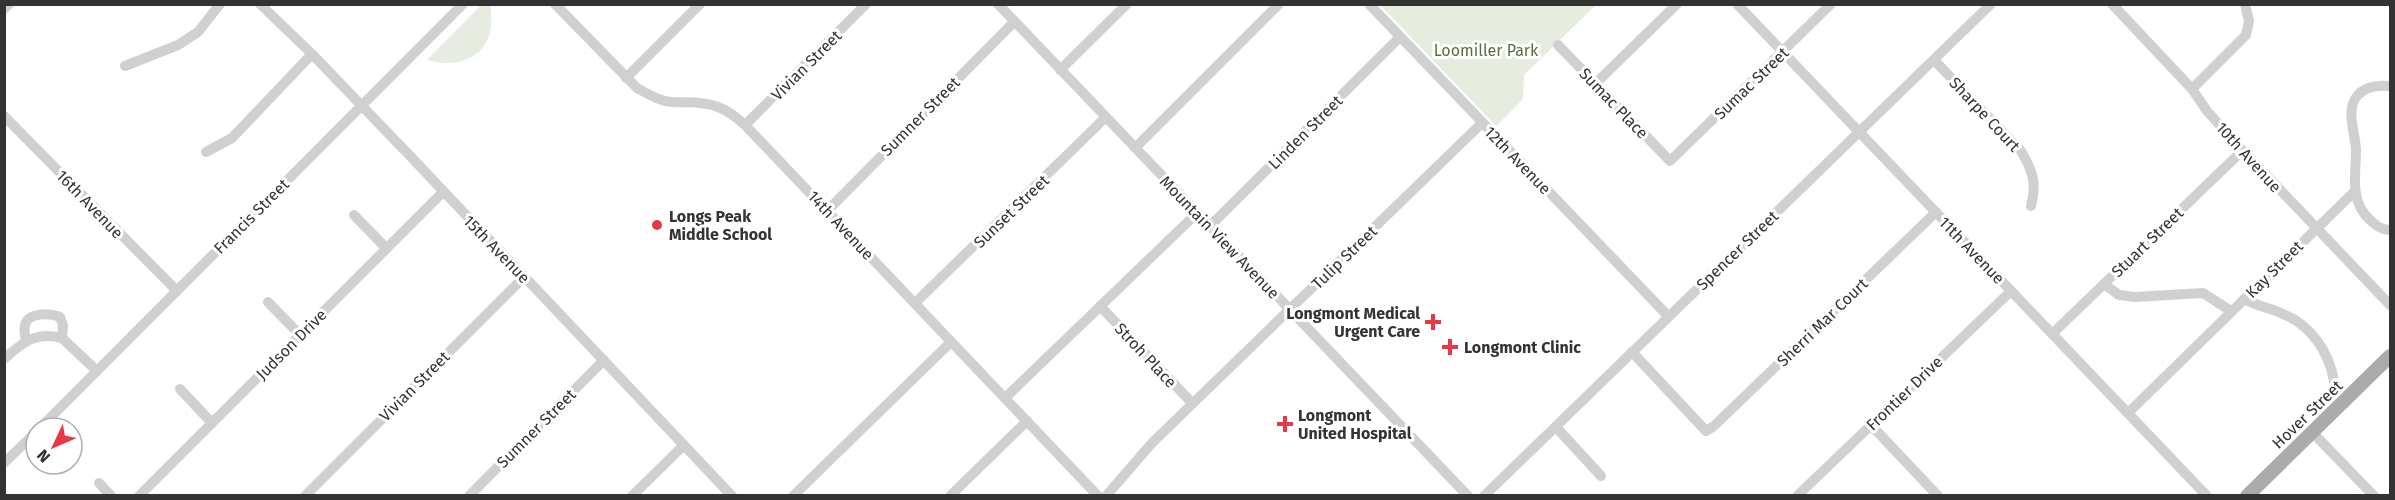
<svg xmlns="http://www.w3.org/2000/svg" width="2395" height="500" font-family="'Fira Sans',sans-serif">
<style>
.green{fill:#e6ecdf}
.lines{fill:none;stroke-linecap:round;stroke-linejoin:round}
.minor{stroke:#d0d0d0;stroke-width:10}
.major{stroke:#ababab;stroke-width:14}
.poi-dot{fill:#e63946;stroke:#fff;stroke-width:2}
.labels{text-anchor:middle;stroke-width:6;stroke-linejoin:round;paint-order:stroke}
.park-label{font-size:16px;fill:#56703f;stroke:#fff}
.street-label{font-size:16px;fill:#333;stroke:#fff}
.poi-label{font-size:16px;font-weight:bold;fill:#333;stroke:#fff;text-anchor:start}
</style>
<rect width="100%" height="100%" fill="#fff"/>
<!-- green -->
<g class="green">
<path d="M481,5H490C499,48 468,72 427,60Z"/>
<polygon points="1380,5 1596,5 1524,75 1523,99 1496,126"/>
</g>
<g class="lines">
<!-- minor -->
<g class="minor">
<polyline points="260,4 312,54 413,159 732,496"/>
<path d="M555,4L637,88C648,94 659,101 672,102C688,103 703,101 718,107C729,111 737,118 745,125L1098,496"/>
<polyline points="998,4 1468,496"/>
<polyline points="1369,4 1668,316"/>
<polyline points="1737,4 2207,496"/>
<polyline points="2112,4 2192,89 2207,111 2245,153 2390,305"/>
<polyline points="4,9 9,4"/>
<polyline points="1558,45 1670,161 1831,4"/>
<path d="M1934,60L2021,151C2033,171 2037,184 2031,206"/>
<polyline points="125,66 178,45 198,32 220,4"/>
<polyline points="1060,70 1127,4"/>
<polyline points="626,78 700,4"/>
<polyline points="1596,83 1677,4"/>
<path d="M2390,86C2378,85 2365,86 2357,96C2345,111 2356,135 2356,151C2356,175 2349,201 2370,220C2377,226 2382,230 2390,230"/>
<polyline points="2192,89 2246,35 2249,21 2245,4"/>
<polyline points="4,116 177,291"/>
<polyline points="745,125 866,4"/>
<polyline points="1135,148 1279,4"/>
<polyline points="206,152 232,138 312,54"/>
<polyline points="827,211 1014,22"/>
<polyline points="354,215 386,248"/>
<polyline points="1210,226 1400,37"/>
<polyline points="2104,284 2119,295 2135,297 2203,293 2231,311"/>
<path d="M2244,299C2257,306 2270,308 2283,314C2311,325 2329,352 2334,381"/>
<polyline points="268,302 300,335"/>
<polyline points="915,303 1106,117"/>
<polyline points="1100,306 1192,403"/>
<polyline points="2052,334 2242,151"/>
<path d="M26,340C25,336 24,329 25,325C28,312 50,313 60,317L63,325L62,338"/>
<polyline points="1632,352 1706,431 1714,426 1936,212"/>
<path d="M4,359C23,342 36,331 62,338L97,371"/>
<polyline points="180,389 212,423"/>
<polyline points="1005,398 1197,213"/>
<polyline points="2128,413 2355,191"/>
<polyline points="1871,425 1938,496"/>
<polyline points="1556,427 1601,476"/>
<polyline points="40,428 463,4"/>
<polyline points="2312,432 2374,496"/>
<polyline points="4,463 36,432"/>
<polyline points="99,483 111,496"/>
<polyline points="139,496 443,192"/>
<polyline points="305,496 524,277"/>
<polyline points="469,496 604,360"/>
<polyline points="632,496 684,445"/>
<polyline points="793,496 951,342"/>
<polyline points="950,496 1027,421"/>
<polyline points="1106,496 1152,443 1482,123"/>
<polyline points="1484,496 1991,4"/>
<polyline points="1797,496 2011,291"/>
</g>
<!-- major -->
<polyline class="major" points="2247,496 2390,356"/>
</g>
<!-- markers -->
<g class="poi-dot">
<circle cx="657" cy="225" r="6"/>
<path d="M1430 313h6v6h6v6h-6v6h-6v-6h-6v-6h6z"/>
<path d="M1447 338h6v6h6v6h-6v6h-6v-6h-6v-6h6z"/>
<path d="M1282 415h6v6h6v6h-6v6h-6v-6h-6v-6h6z"/>
</g>
<g class="labels">
<!-- park labels -->
<g class="park-label">
<text x="1486" y="56">Loomiller Park</text>
</g>
<!-- street labels -->
<g class="street-label">
<text transform="translate(806 65) rotate(-45)" y="6">Vivian Street</text>
<text transform="translate(1751 83) rotate(-44)" y="6">Sumac Street</text>
<text transform="translate(1614 103) rotate(46)" y="6">Sumac Place</text>
<text transform="translate(1985 114) rotate(47)" y="6">Sharpe Court</text>
<text transform="translate(920 116) rotate(-45)" y="6">Sumner Street</text>
<text transform="translate(1305 132) rotate(-45)" y="6">Linden Street</text>
<text transform="translate(2249 157) rotate(48)" y="6">10th Avenue</text>
<text transform="translate(1518 160) rotate(46)" y="6">12th Avenue</text>
<text transform="translate(90 204) rotate(46)" y="6">16th Avenue</text>
<text transform="translate(1011 211) rotate(-44)" y="6">Sunset Street</text>
<text transform="translate(251 216) rotate(-45)" y="6">Francis Street</text>
<text transform="translate(841 225) rotate(47)" y="6">14th Avenue</text>
<text transform="translate(1220 237) rotate(46)" y="6">Mountain View Avenue</text>
<text transform="translate(2147 242) rotate(-44)" y="6">Stuart Street</text>
<text transform="translate(497 249) rotate(46)" y="6">15th Avenue</text>
<text transform="translate(1737 250) rotate(-44)" y="6">Spencer Street</text>
<text transform="translate(1972 250) rotate(46)" y="6">11th Avenue</text>
<text transform="translate(1344 257) rotate(-44)" y="6">Tulip Street</text>
<text transform="translate(2274 269) rotate(-45)" y="6">Kay Street</text>
<text transform="translate(1822 322) rotate(-44)" y="6">Sherri Mar Court</text>
<text transform="translate(291 344) rotate(-45)" y="6">Judson Drive</text>
<text transform="translate(1146 355) rotate(47)" y="6">Stroh Place</text>
<text transform="translate(414 386) rotate(-45)" y="6">Vivian Street</text>
<text transform="translate(1904 393) rotate(-44)" y="6">Frontier Drive</text>
<text transform="translate(2307 414) rotate(-44)" y="6">Hover Street</text>
<text transform="translate(536 428) rotate(-45)" y="6">Sumner Street</text>
</g>
<!-- poi labels -->
<g class="poi-label">
<text x="669" y="222">Longs Peak<tspan x="669" dy="18">Middle School</tspan></text>
<text x="1420" y="319" text-anchor="end">Longmont Medical<tspan x="1420" dy="18">Urgent Care</tspan></text>
<text x="1464" y="353">Longmont Clinic</text>
<text x="1298" y="421">Longmont<tspan x="1298" dy="18">United Hospital</tspan></text>
</g>
</g>
<!-- border -->
<rect width="2395" height="500" fill="none" stroke="#333333" stroke-width="12"/>
<!-- north arrow -->
<g transform="translate(54 446) rotate(226)"><circle r="28" fill="#ffffff" stroke="#adadad" stroke-width="1.5"/>
<path d="M0-4.5L10 22L0 15L-10 22Z" fill="#e63946"/>
<text y="-9" font-size="16" font-weight="bold" text-anchor="middle" fill="#333333">N</text>
</g>
</svg>
